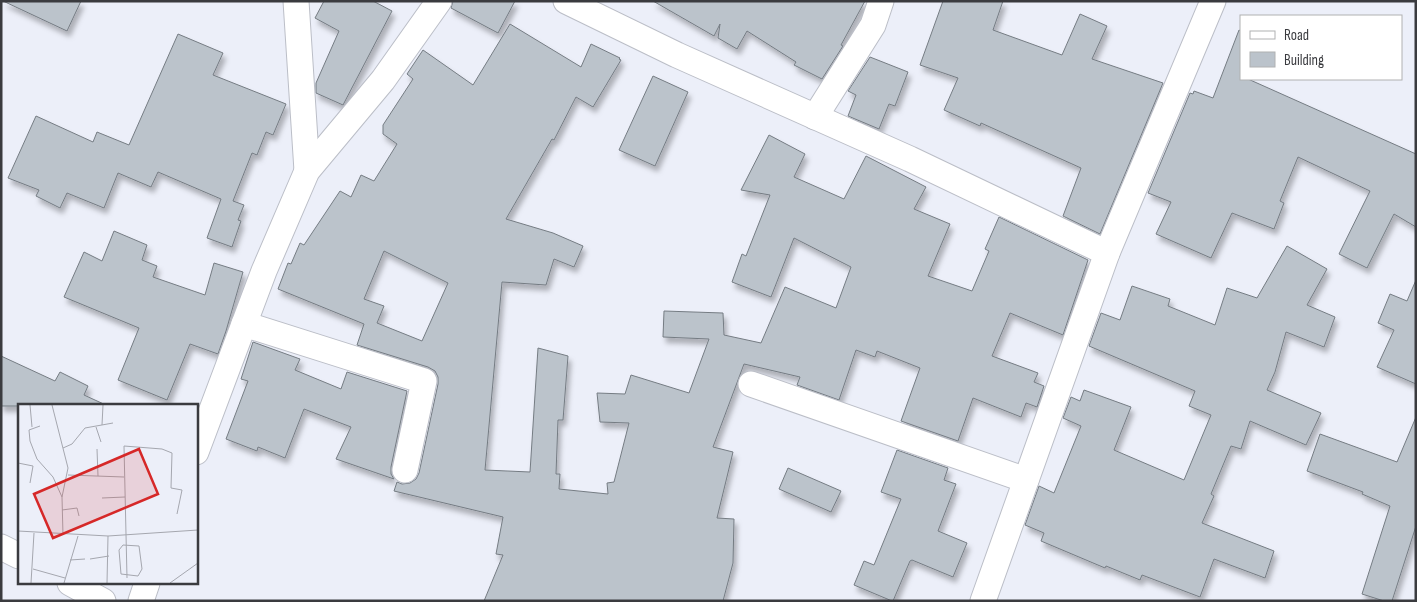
<svg xmlns="http://www.w3.org/2000/svg" width="1417" height="602" font-family="'Sofia Sans Condensed',sans-serif">
<style>
.building{fill:#bbc3cb;stroke:#757c83;fill-rule:evenodd;filter:url(#shadow)}
.lines{fill:none;stroke-linecap:round;stroke-linejoin:round}
.minor-casing{stroke:#bbbec7;stroke-width:27}
.minor{stroke:#fff;stroke-width:25}
.inset-road{fill:none;stroke:#a5a7af;stroke-width:1}
.view{fill:#d62828;fill-opacity:0.15;stroke:#d62828;stroke-width:2.5}
.inset-edge{fill:none;stroke:#3a3b3f;stroke-width:2.5}
</style>
<defs>
<filter id="shadow"><feDropShadow dx="3" dy="5.5" stdDeviation="2.5" flood-color="#0004"/></filter>
</defs>
<rect width="100%" height="100%" fill="#eceff9"/>
<!-- building -->
<g class="building">
<polygon points="3,1 81,1 67,31"/>
<polygon points="324,1 373,1 392,11 343,105 316,93 316,83 339,31 315,18"/>
<polygon points="453,1 515,1 498,33 451,8"/>
<polygon points="653,1 865,1 841,45 843,46 822,79 794,65 796,62 747,31 737,49 718,38 720,24 714,36"/>
<polygon points="943,1 1003,1 993,30 1062,55 1080,14 1107,26 1092,59 1163,83 1100,234 1063,216 1081,168 981,123 980,126 944,110 958,78 920,65"/>
<path d="M510,24L581,67L591,44L620,58L619,59L621,60L593,107L576,97L554,140L552,139L506,219L553,233L583,246L574,267L554,259L546,285L502,282L485,470L530,472L538,348L568,356L563,420H558L556,474H560L559,489L608,494L607,483L614,482L629,423L600,422L597,393L625,394L631,375L689,393L709,339L663,337L664,311L723,313L724,335L761,343L785,287L836,308L851,267L794,238L771,297L732,282L742,254L746,256L770,195L741,190L769,135L805,154L794,177L844,199L866,156L926,187L914,209L950,224L928,276L972,291L989,251L985,249L999,217L1088,260L1063,335L1010,313L992,356L1038,373L1034,382L1044,386L1037,407L1026,403L1021,417L973,398L958,441L901,421L920,368L877,351L875,357L856,350L839,400L797,385L800,377L744,364L713,447L733,452L717,518L734,519L733,563L723,601H484L503,555L496,554L503,517L394,491L397,482L402,484L410,483L416,479L419,473L438,384V377L435,371L428,367L357,345L364,324L278,289L288,263L291,264L300,243L304,245L340,191L351,197L361,175L374,181L397,144L383,134V125L413,79L407,74L423,50L473,85ZM384,251L448,283L422,341L377,323L384,306L364,299Z"/>
<polygon points="1239,30 1241,31 1241,79 1248,79 1416,154 1416,227 1394,214 1367,268 1339,254 1370,191 1298,157 1280,201 1284,203 1274,229 1232,213 1211,258 1156,234 1171,202 1148,193 1190,93 1193,94 1194,91 1213,98"/>
<polygon points="178,34 223,53 213,75 286,104 273,135 266,132 257,155 252,153 233,201 244,205 238,220 241,221 232,247 207,238 221,199 158,172 151,187 118,173 104,208 67,193 60,208 36,196 39,190 8,178 36,116 93,142 97,132 129,145"/>
<polygon points="870,57 908,72 895,106 889,104 879,129 848,116 856,95 848,91"/>
<polygon points="653,76 688,92 655,166 619,150"/>
<polygon points="114,231 147,245 142,260 157,266 153,277 205,295 214,263 243,272 226,331 218,354 190,344 167,400 118,380 139,328 64,297 84,252 102,261"/>
<polygon points="1287,246 1327,269 1307,305 1335,317 1324,347 1286,332 1275,372 1267,390 1321,413 1306,445 1250,421 1241,449 1231,446 1211,494 1214,496 1202,523 1274,551 1265,578 1214,559 1200,597 1142,575 1140,580 1106,566 1105,568 1041,541 1044,533 1025,525 1039,486 1054,493 1081,426 1063,418 1071,397 1080,401 1084,390 1131,407 1114,450 1184,480 1211,415 1189,406 1195,391 1089,346 1101,313 1120,320 1132,286 1170,299 1168,306 1215,325 1227,288 1257,298"/>
<polygon points="1416,280 1416,384 1377,367 1394,330 1378,323 1390,294 1407,301"/>
<polygon points="253,342 300,359 295,370 341,389 347,372 407,391 391,467 391,474 394,479 336,459 351,427 304,409 285,458 258,447 257,451 226,439 248,381 241,379"/>
<polygon points="1,356 55,381 60,372 88,386 84,395 108,406 1,406"/>
<polygon points="1416,417 1416,526 1392,601 1384,601 1362,594 1390,506 1362,494 1363,492 1307,471 1320,434 1397,462"/>
<polygon points="897,450 948,468 944,480 956,484 938,531 967,543 953,577 912,560 910,561 893,601 892,601 854,585 864,561 874,565 901,499 881,492"/>
<polygon points="788,468 841,491 831,512 779,489"/>
</g>
<g class="lines">
<!-- minor casing -->
<g class="minor-casing">
<g id="minor">
<polyline points="296,1 307,171"/>
<polyline points="566,1 677,55 910,159 1107,253"/>
<polyline points="815,117 873,25 881,1"/>
<polyline points="244,324 424,381 405,470"/>
<polyline points="751,384 1026,480"/>
<polyline points="196,452 264,271 307,171 383,80 439,1"/>
<polyline points="1,547 19,556"/>
<polyline points="70,583 103,601"/>
<polyline points="141,601 147,583"/>
<polyline points="983,601 1107,253 1213,1"/>
</g>
</g>
<!-- minor -->
<use href="#minor" class="minor"/>
</g>
<!-- overview -->
<g transform="translate(18 404)">
<rect width="180" height="180" fill="#eceff9"/>
<path class="inset-road" d="M12,1L14,23M34,1L50,64L44,93L45,131M84,21L85,1M22,22L11,26L12,37L19,55L35,73L44,93M78,23L83,38M180,34V76M45,44L54,40L67,24L95,19M79,45L80,72M0,59L15,62L12,79M50,71L106,73M84,94L107,93M44,106L59,104L61,112M0,127L90,132L180,126M105,141L121,142L124,165L120,172L103,170L101,146ZM72,155L91,152M52,156L67,155M15,165L47,174M109,174L106,42L144,45L154,49L153,84L164,86L159,110M13,179L16,129M46,179L60,132M89,179L90,132M152,179L180,159"/>
<path class="view" d="M121,45L140,90L35,134L16,90Z"/>
<rect width="180" height="180" class="inset-edge"/>
</g>
<!-- border -->
<rect width="1417" height="602" fill="none" stroke="#3a3b3f" stroke-width="5"/>
<!-- legend -->
<rect x="1240" y="15" width="162" height="65" fill="#ffffff" stroke="#b0b1b2"/>
<rect x="1250" y="31" width="25" height="8" fill="#ffffff" stroke="#b0b1b2"/>
<text x="1284" y="40" font-size="15" fill="#3a3b3f">Road</text>
<rect x="1250" y="52" width="25" height="15" fill="#bbc3cb" stroke="#b0b1b2"/>
<text x="1284" y="65" font-size="15" fill="#3a3b3f">Building</text>
</svg>
